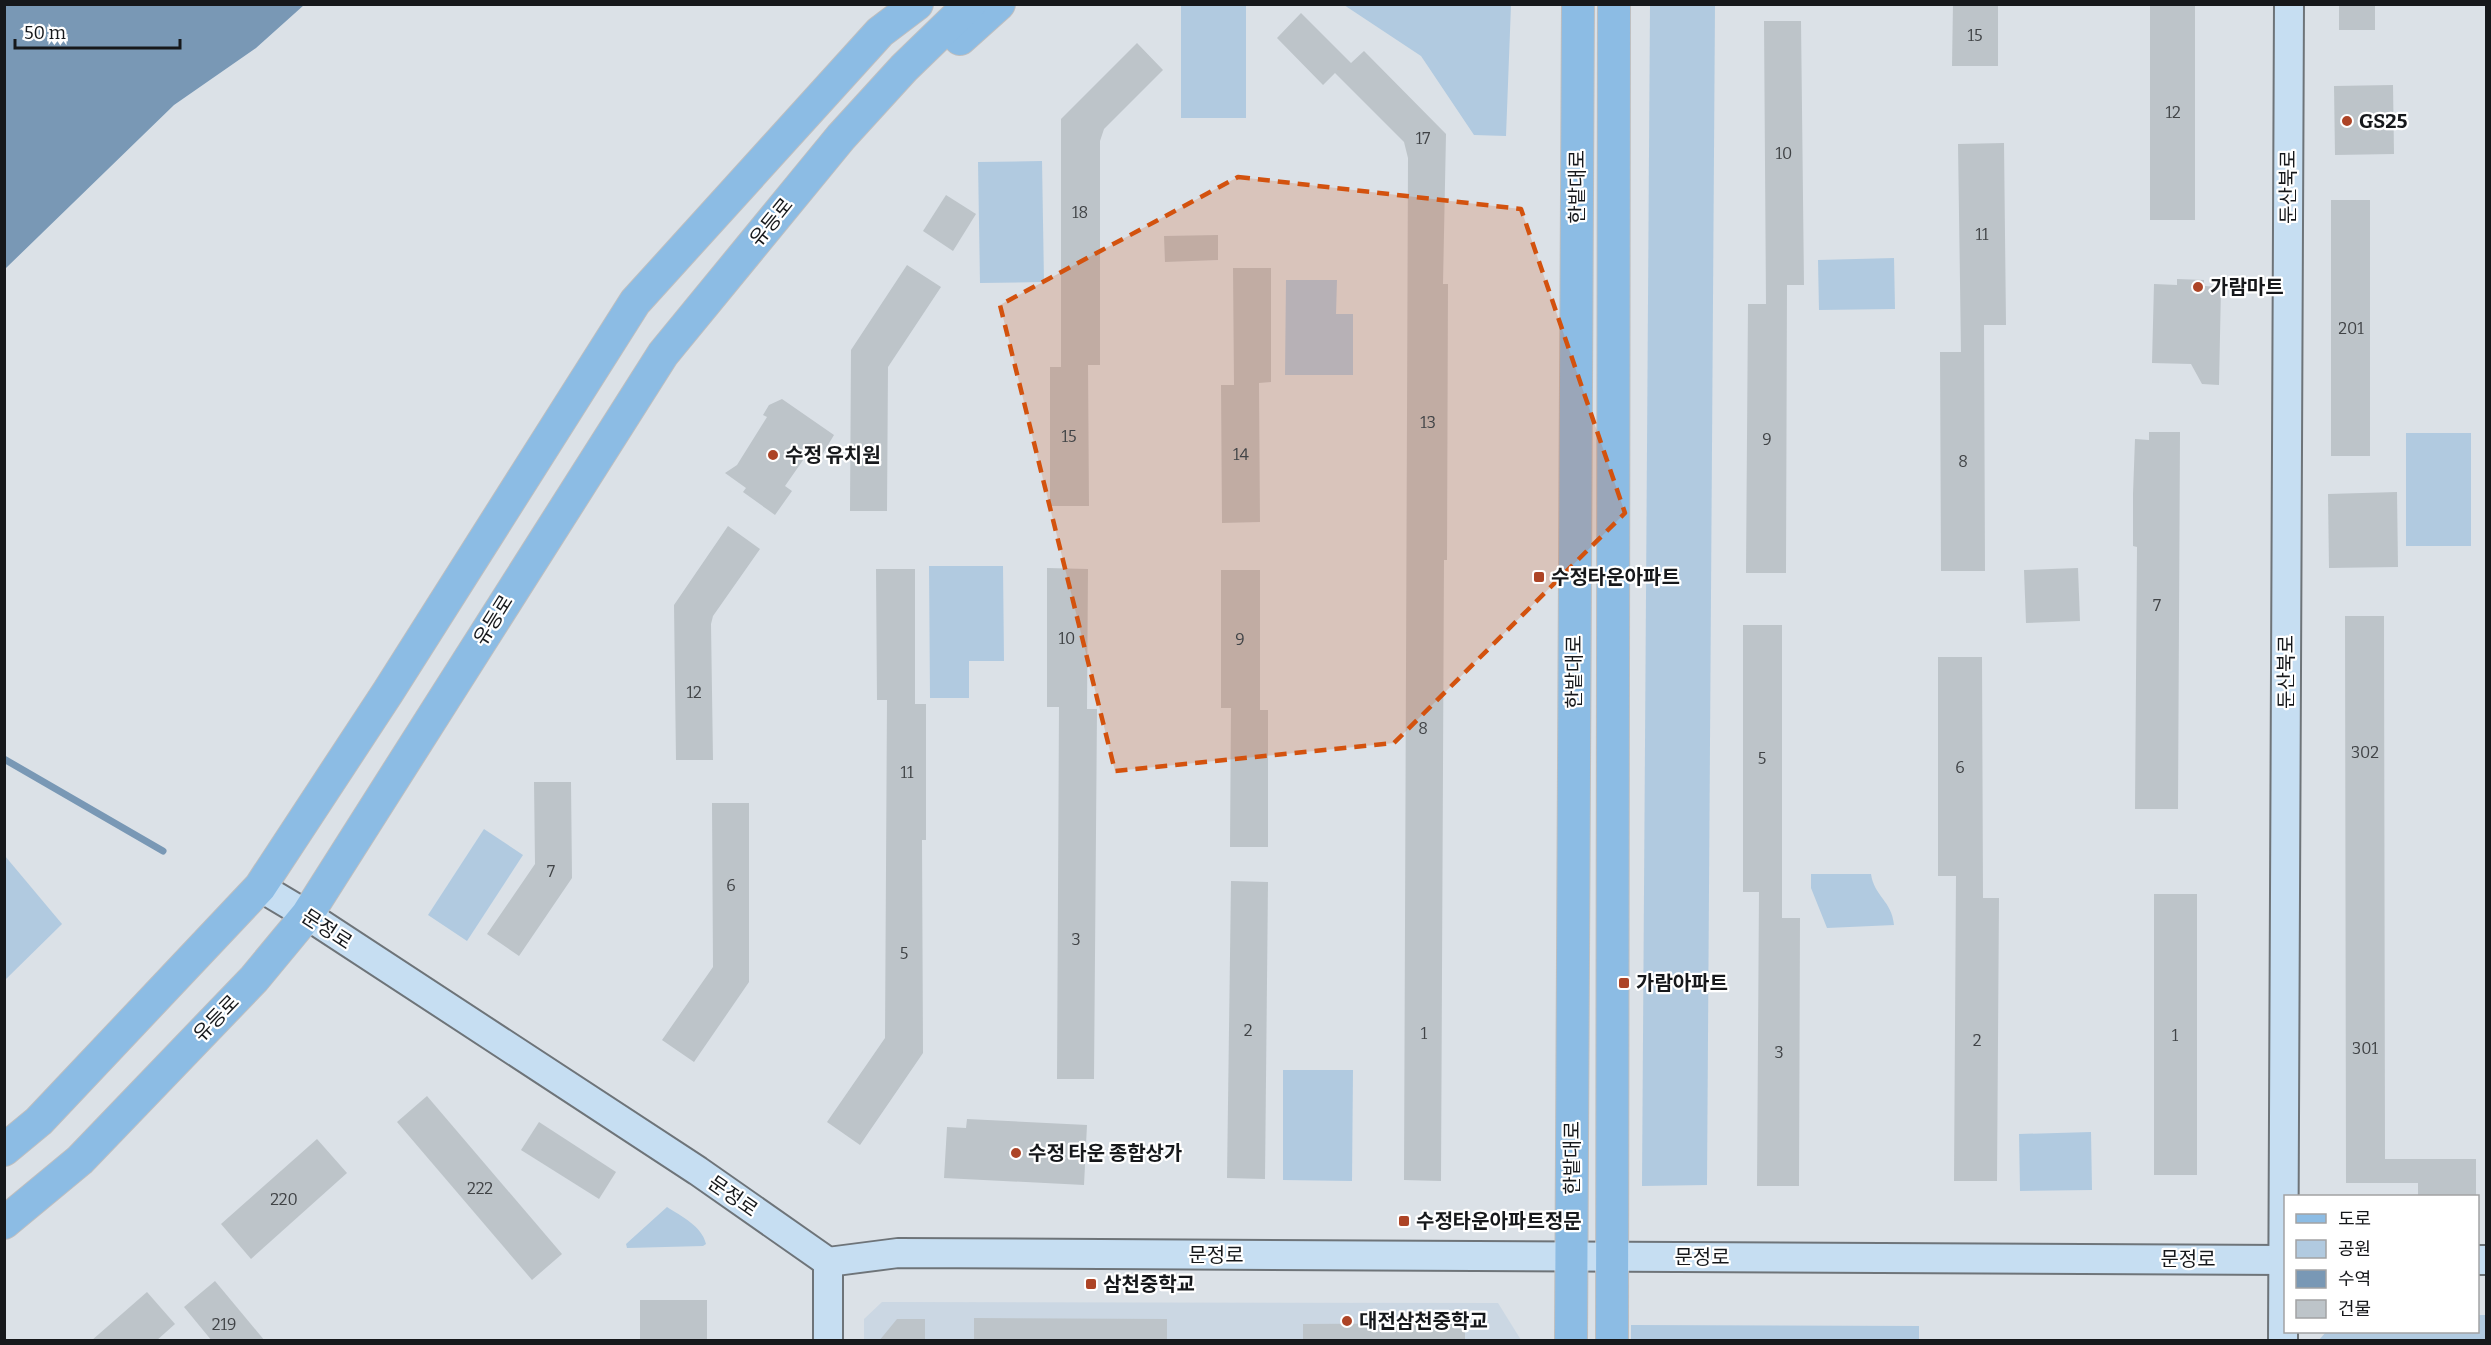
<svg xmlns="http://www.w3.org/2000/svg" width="2491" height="1345" font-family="Bitter,'Noto Sans KR',serif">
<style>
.built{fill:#cbd7e3}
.green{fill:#b1cae0}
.water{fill:#7998b5}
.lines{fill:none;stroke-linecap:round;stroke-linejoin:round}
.stream{stroke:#7998b5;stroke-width:7}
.building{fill:#bdc4c9}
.secondary-casing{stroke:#6e7479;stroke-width:32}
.primary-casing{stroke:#bebebf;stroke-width:34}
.secondary{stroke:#c6def2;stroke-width:28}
.primary{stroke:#8cbce4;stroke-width:32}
.marked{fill:#d3520e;fill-opacity:0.2;stroke:#d3520e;stroke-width:4.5;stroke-dasharray:12 8;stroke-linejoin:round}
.poi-dot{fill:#ad4426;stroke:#fff;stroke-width:2}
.labels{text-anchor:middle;stroke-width:4.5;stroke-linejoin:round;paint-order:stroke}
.number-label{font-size:16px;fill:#404346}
.poi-label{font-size:20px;font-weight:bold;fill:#16181b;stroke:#fff;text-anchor:start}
.street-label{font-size:20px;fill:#16181b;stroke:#fff}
</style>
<rect width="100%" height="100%" fill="#dbe1e7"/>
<!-- built -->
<polygon class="built" points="882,1302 1498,1303 1521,1340 864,1340 864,1319"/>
<!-- green -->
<g class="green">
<rect x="1181" y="5" width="65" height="113"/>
<polygon points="1344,5 1511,5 1506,136 1474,135 1421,56"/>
<polygon points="1650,5 1715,5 1707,1185 1642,1186"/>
<polygon points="1042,161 1044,282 980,283 978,162"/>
<polygon points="1894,258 1895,309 1819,310 1818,260"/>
<polygon points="1286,280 1337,280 1336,314 1353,314 1353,375 1285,375"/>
<rect x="2406" y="433" width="65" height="113"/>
<polygon points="929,566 1003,566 1004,661 969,661 969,698 930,698"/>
<polygon points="484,829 523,855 467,941 428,915"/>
<polygon points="5,856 62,924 5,980"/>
<path d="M1811,874H1871C1874,896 1892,901 1894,925L1827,928L1811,888Z"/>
<polygon points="1283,1070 1353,1070 1352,1181 1283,1180"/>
<polygon points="2091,1132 2092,1190 2020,1191 2019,1134"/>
<path d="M667,1207C681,1216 702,1226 706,1244L703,1246L627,1248L626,1244Z"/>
<polygon points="2478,1315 2486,1315 2486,1340 2319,1340 2326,1332 2478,1332"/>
<polygon points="1631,1325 1919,1326 1919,1340 1631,1340"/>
</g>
<!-- water -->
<polygon class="water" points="5,4 304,4 304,5 256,48 174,105 5,269"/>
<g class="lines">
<!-- stream -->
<polyline class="stream" points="4,759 163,851"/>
</g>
<!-- building -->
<g class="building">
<polygon points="1953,4 1998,4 1998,66 1952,66"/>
<rect x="2150" y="4" width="45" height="216"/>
<rect x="2339" y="4" width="36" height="26"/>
<polygon points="1301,13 1351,63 1364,51 1446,134 1443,284 1448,284 1447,560 1444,560 1441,1181 1404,1180 1408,158 1404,142 1335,73 1323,85 1277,38"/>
<polygon points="1764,21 1801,21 1804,285 1787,285 1786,573 1746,573 1748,304 1766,304"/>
<polygon points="1137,43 1163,70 1104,129 1100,141 1100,365 1088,365 1089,506 1050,506 1050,367 1061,367 1061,119"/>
<polygon points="2393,85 2394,154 2335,155 2334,86"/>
<polygon points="2004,143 2006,325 1984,325 1985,571 1941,571 1940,352 1961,352 1958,144"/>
<polygon points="946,195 976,214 953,251 923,231"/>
<rect x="2331" y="200" width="39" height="256"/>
<polygon points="1218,235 1218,260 1165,262 1164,236"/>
<polygon points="907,265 941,287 888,367 887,511 850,511 851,350"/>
<polygon points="1233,268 1271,268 1271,382 1259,383 1260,522 1222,523 1221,385 1234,385"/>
<polygon points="2177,279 2204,280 2204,286 2221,287 2219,385 2202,384 2191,364 2152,363 2154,284 2177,285"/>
<polygon points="782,399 834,435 819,460 808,453 785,486 792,491 775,515 743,492 746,488 725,473 737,465 767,417 763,415 769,405"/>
<polygon points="2149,432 2180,432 2178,809 2135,809 2137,547 2133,546 2133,494 2135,439 2149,440"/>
<polygon points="2397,492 2398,567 2329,568 2328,494"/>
<polygon points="728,526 760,549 713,616 711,624 713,760 676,760 674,605"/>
<polygon points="1047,568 1088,569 1087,709 1097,709 1094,1079 1057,1079 1059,707 1047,707"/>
<polygon points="2078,568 2080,621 2026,623 2024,570"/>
<polygon points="876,569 915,569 915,704 926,704 926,840 922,840 923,1053 860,1145 827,1122 885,1038 887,700 877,700"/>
<polygon points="1221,570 1260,570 1260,710 1268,710 1268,847 1230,847 1231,708 1221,708"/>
<polygon points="2345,616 2384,616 2385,1159 2476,1159 2476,1197 2418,1197 2418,1183 2346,1183"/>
<polygon points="1743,625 1782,625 1782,918 1800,918 1799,1186 1757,1186 1759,892 1743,892"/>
<polygon points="1938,657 1982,657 1983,898 1999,898 1997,1181 1954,1181 1956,876 1938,876"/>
<polygon points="534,782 571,782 572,878 519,956 487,934 535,864"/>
<polygon points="712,803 749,803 749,982 694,1062 662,1040 713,967"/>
<polygon points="1231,881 1268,882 1265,1179 1227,1178"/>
<rect x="2154" y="894" width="43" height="281"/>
<polygon points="427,1096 562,1254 532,1280 397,1122"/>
<polygon points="967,1119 1087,1125 1084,1185 944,1178 947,1127 966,1128"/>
<polygon points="539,1122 616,1172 599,1199 521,1150"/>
<polygon points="317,1139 347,1173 251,1259 221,1224"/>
<polygon points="215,1281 265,1341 212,1341 184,1307"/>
<polygon points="147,1292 175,1324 156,1341 91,1341"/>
<rect x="640" y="1300" width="67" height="41"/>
<polygon points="974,1318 1167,1319 1167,1341 974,1341"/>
<polygon points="897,1319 925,1319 925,1341 879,1341"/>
<polygon points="1465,1323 1465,1341 1303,1341 1303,1324"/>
</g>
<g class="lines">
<!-- secondary casing -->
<g class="secondary-casing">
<g id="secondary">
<polyline points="260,887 307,915 698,1171 828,1262 898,1253 2286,1260"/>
<polyline points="2478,1260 2486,1260"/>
<polyline points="828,1340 828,1262"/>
<polyline points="2283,1340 2289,4"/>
</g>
</g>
<!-- primary casing -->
<g class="primary-casing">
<g id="primary">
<polyline points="960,39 999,4"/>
<polyline points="4,1150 39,1121 260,887 388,692 635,302 880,32 917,4"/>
<polyline points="4,1223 80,1160 254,979 307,915 663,354 841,137 904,68 970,4"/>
<polyline points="1571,1340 1578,4"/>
<polyline points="1612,1340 1614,4"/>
</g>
</g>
<!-- secondary -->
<use href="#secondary" class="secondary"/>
<!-- primary -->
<use href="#primary" class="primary"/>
</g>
<!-- marked area -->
<path class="marked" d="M1238,177L1521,209L1625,513L1394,743L1115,771L1000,305Z"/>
<!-- markers -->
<g class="poi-dot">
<circle cx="2347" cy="121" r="6"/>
<circle cx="2198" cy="287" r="6"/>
<circle cx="773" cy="455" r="6"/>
<rect x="1533" y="571" width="12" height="12" rx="3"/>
<rect x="1618" y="977" width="12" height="12" rx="3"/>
<circle cx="1016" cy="1153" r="6"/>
<rect x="1398" y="1215" width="12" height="12" rx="3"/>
<rect x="1085" y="1278" width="12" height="12" rx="3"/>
<circle cx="1347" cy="1321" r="6"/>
</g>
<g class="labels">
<!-- number labels -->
<g class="number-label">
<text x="1975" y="41">15</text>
<text x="2173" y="118">12</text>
<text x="1423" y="144">17</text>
<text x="1784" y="159">10</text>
<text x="1080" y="218">18</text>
<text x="1982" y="240">11</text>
<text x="2351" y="334">201</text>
<text x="1428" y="428">13</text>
<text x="1069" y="442">15</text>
<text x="1767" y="445">9</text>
<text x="1241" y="460">14</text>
<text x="1963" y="467">8</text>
<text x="2157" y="611">7</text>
<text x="1067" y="644">10</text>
<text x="1240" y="645">9</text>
<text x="694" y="698">12</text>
<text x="1423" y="734">8</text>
<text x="2365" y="758">302</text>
<text x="1762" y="764">5</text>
<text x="1960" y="773">6</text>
<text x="907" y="778">11</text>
<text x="551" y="877">7</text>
<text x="731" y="891">6</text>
<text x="1076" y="945">3</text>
<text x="904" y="959">5</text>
<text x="1248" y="1036">2</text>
<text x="1424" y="1039">1</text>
<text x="2175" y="1041">1</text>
<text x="1977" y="1046">2</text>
<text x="2365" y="1054">301</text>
<text x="1779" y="1058">3</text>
<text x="480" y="1194">222</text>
<text x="284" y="1205">220</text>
<text x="224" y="1330">219</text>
</g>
<!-- poi labels -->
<g class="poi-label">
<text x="2359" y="128">GS25</text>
<text x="2210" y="294">가람마트</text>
<text x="785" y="462">수정 유치원</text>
<text x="1551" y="584">수정타운아파트</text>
<text x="1636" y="990">가람아파트</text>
<text x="1028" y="1160">수정 타운 종합상가</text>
<text x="1416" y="1228">수정타운아파트정문</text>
<text x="1103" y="1291">삼천중학교</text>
<text x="1359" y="1328">대전삼천중학교</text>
</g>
<!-- street labels -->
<g class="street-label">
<text transform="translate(1577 187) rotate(-90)" y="7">한밭대로</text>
<text transform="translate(2288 187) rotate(-90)" y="7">둔산북로</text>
<text transform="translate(771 222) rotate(-51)" y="7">유등로</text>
<text transform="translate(493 620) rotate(-58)" y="7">유등로</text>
<text transform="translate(1574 672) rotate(-90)" y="7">한밭대로</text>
<text transform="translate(2286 672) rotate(-90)" y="7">둔산북로</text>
<text transform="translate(327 929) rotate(33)" y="7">문정로</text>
<text transform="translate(216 1018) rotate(-46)" y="7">유등로</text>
<text transform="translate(1572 1158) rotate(-90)" y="7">한밭대로</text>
<text transform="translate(733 1196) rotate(35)" y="7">문정로</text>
<text x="1216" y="1262">문정로</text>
<text x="1702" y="1264">문정로</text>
<text x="2188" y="1266">문정로</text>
</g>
</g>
<!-- border -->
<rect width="2491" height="1345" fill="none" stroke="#16181b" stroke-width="12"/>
<!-- legend -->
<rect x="2284" y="1195" width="195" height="138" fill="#ffffff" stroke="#a2a3a4" stroke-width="1.5"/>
<rect x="2296" y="1214" width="30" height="9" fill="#8cbce4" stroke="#a2a3a4" stroke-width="1.5"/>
<text x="2338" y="1225" font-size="18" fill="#16181b">도로</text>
<rect x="2296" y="1240" width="30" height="18" fill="#b1cae0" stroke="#a2a3a4" stroke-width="1.5"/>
<text x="2338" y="1255" font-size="18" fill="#16181b">공원</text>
<rect x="2296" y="1270" width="30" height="18" fill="#7998b5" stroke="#a2a3a4" stroke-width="1.5"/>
<text x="2338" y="1285" font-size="18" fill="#16181b">수역</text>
<rect x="2296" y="1300" width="30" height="18" fill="#bdc4c9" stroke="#a2a3a4" stroke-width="1.5"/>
<text x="2338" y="1315" font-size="18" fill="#16181b">건물</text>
<!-- scale -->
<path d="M15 39v9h165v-9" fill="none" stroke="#16181b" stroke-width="3"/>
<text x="24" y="39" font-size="18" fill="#16181b" stroke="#ffffff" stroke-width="4.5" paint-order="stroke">50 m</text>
</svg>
